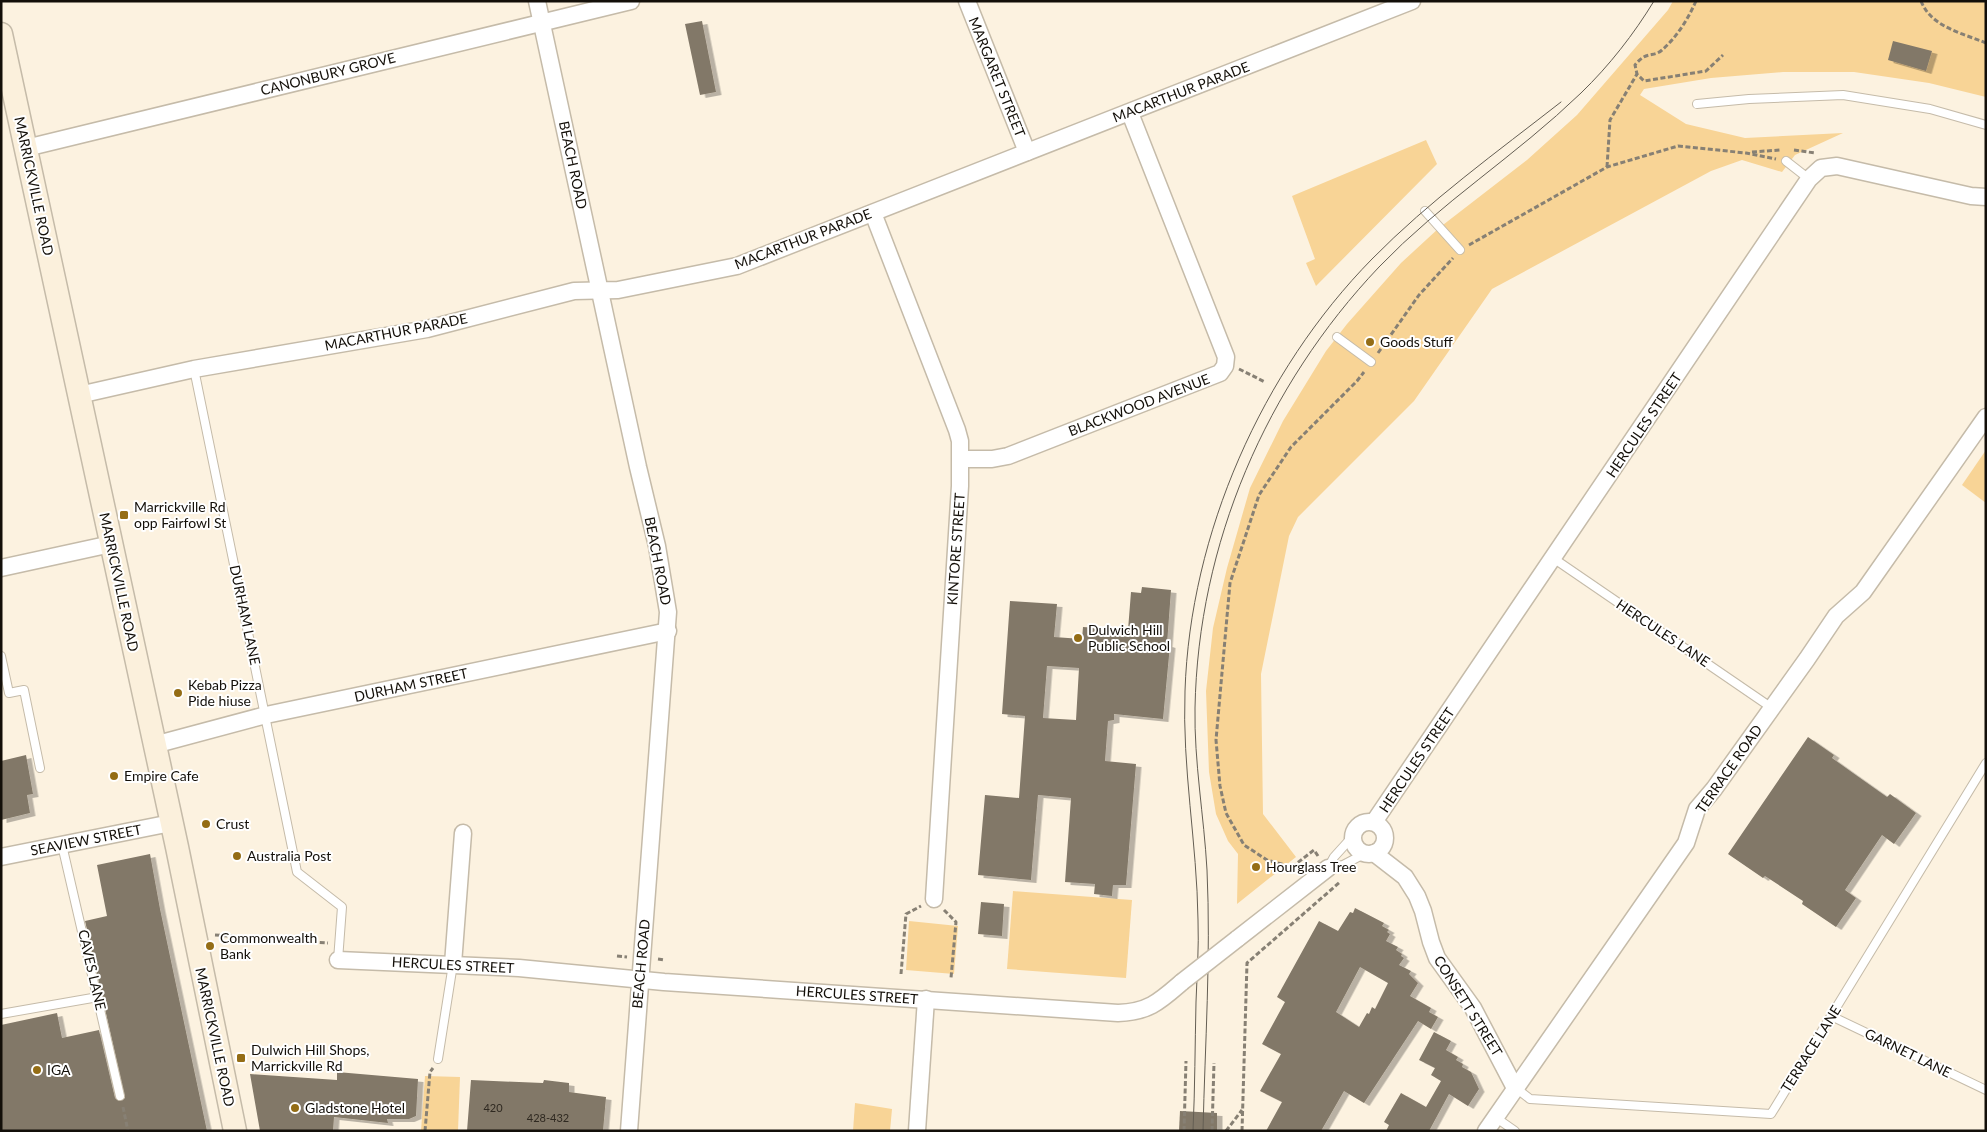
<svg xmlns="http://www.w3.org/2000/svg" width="1987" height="1132" font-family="Lato,sans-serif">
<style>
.green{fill:#f8d496}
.building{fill:#827868;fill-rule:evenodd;filter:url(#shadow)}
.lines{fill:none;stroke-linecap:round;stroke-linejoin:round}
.lane-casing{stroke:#c5bba9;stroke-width:10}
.street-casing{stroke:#c5bba9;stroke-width:19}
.secondary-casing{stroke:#c5bba9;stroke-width:25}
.path{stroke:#878074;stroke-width:3;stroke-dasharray:5 2.5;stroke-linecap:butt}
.lane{stroke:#fff;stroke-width:8}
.street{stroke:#fff;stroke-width:16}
.secondary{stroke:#fbf0dc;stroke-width:22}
.tram{stroke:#645e53;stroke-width:1}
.street-bridge-casing{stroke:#c5bba9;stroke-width:19;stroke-linecap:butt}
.street-bridge{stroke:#fff;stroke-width:16}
.poi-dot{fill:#946d16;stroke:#fff;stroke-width:2}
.labels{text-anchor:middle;stroke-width:4;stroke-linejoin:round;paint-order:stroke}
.number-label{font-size:11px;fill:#2f2921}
.street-label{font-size:14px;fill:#130f09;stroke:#fff}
.poi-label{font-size:14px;fill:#130f09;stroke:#fff;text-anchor:start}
</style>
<defs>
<filter id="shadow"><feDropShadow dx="5.5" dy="3" stdDeviation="0" flood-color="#0004"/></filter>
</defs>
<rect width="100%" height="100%" fill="#fcf2e0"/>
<!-- green -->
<g class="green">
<polygon points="1673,1 1986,1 1986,97 1929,83 1854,72 1783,72 1711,78 1644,89 1640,95 1686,124 1745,138 1843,133 1795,155 1782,172 1742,160 1711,171 1492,289 1414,401 1298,517 1289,536 1261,674 1263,814 1296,857 1237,904 1238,854 1228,841 1216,814 1209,772 1206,691 1213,628 1227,568 1250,488 1283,421 1326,351 1347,324 1401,263 1439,228 1527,160 1577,115 1668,10"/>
<polygon points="1426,140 1437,164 1316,286 1306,263 1315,259 1292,196"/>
<polygon points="1986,450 1986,503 1962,485"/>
<polygon points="1013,891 1132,900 1126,978 1007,969"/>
<polygon points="909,921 958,926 954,974 906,970"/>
<polygon points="425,1076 460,1077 458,1131 421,1131"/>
<polygon points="855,1103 892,1109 890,1131 853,1131"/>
</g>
<!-- building -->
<g class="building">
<polygon points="702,21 716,92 700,95 685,24"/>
<polygon points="1893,41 1932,51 1926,71 1888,60"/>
<path d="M1142,587L1171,590L1167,644L1170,645L1163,719L1114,714V720L1108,721L1105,761L1136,764L1126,885H1113L1112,896L1094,894L1095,884L1065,882L1071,798L1038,795L1031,880L978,875L985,795L1019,798L1025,716L1002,714L1010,601L1057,604L1054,637L1082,639L1083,627L1128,630L1131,592L1141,593ZM1047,666L1079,668L1076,720L1043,718Z"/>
<polygon points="1808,737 1834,755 1832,758 1853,773 1887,797 1890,794 1916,813 1894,844 1882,835 1845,890 1856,898 1836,927 1802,904 1803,901 1765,876 1763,878 1728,854"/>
<polygon points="26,755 33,794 27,795 30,813 1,820 1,761"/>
<polygon points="150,854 160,909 207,1131 1,1131 1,1025 57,1013 62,1038 99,1030 115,1098 119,1101 125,1098 85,921 107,916 97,865"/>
<polygon points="981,902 1004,904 1002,936 978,934"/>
<path d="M1355,908L1384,923L1382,926L1389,930L1387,932L1390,934L1386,941L1398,947L1396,950L1402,954L1401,956L1404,958L1399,965L1411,971L1409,974L1418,983L1410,996L1431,1008L1429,1012L1438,1017L1431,1029L1418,1021L1364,1103L1344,1091L1321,1131H1266L1282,1102L1260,1091L1281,1054L1262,1044L1285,1002L1277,997L1319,921L1338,931L1350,912L1353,913ZM1360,967L1388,983L1375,1009L1372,1007L1369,1014L1367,1013L1359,1027L1336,1012Z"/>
<polygon points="1434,1032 1451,1041 1446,1050 1458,1057 1456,1060 1463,1064 1462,1067 1471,1072 1479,1089 1468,1106 1449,1094 1429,1131 1386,1131 1389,1125 1384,1122 1401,1093 1426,1107 1441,1081 1431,1075 1435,1068 1419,1060"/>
<polygon points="337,1072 418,1079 416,1116 409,1119 387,1119 388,1123 334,1117 333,1131 260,1131 250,1074 337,1080"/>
<polygon points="471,1080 543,1083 544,1080 569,1083 569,1092 606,1097 603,1131 467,1131"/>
<polygon points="1180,1111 1217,1113 1217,1131 1179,1131"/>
</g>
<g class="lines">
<!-- lane casing -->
<g class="lane-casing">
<g id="lane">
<polyline points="1697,104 1749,99 1843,95 1930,109 1986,125"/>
<polyline points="1786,161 1809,179"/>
<polyline points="1425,211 1460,250"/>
<polyline points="1337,337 1371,362"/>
<polyline points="194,369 297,872 342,907 338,960"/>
<polyline points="1553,558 1772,708"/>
<polyline points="1,656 9,693 24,690 40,768"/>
<polyline points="62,845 120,1096"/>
<polyline points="1328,868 1343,865 1366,853"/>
<polyline points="1328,868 1334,857 1353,836"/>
<polyline points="1,1014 98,997"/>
<polyline points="1831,1016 1986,1090"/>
<polyline points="438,1059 453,964"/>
<polyline points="1516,1088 1530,1099 1771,1114 1986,763"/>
<polyline points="1495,1117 1515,1131"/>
</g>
</g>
<!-- street casing -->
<g class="street-casing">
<g id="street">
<polyline points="537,1 638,467 657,546 668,612 629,1131"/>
<polyline points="967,1 1027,152"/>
<polyline points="26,148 631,1"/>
<polyline points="873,213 957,430 960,441 960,486 934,899"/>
<polyline points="79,395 194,369 427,329 574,291 618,290 737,266 1412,1"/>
<polyline points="961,459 992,459 1008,456 1220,373 1225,366 1226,357 1130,113"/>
<polyline points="1,568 111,544"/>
<polyline points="154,745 266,715 668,631"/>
<polyline points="1374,822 1809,179 1821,168 1837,166 1971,196 1986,197"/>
<circle cx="1369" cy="838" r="16"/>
<polyline points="1374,853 1405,877 1417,896 1423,911 1431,942 1437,958 1473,1008 1515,1088"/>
<polyline points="1,857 171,823"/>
<polyline points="1237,939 1328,868"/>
<path d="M338,960L519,968L664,982L1118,1013C1149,1012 1160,1001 1182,982"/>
<polyline points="453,964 463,833"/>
<polyline points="917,1131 926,999"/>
<polyline points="1486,1131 1686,843 1697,809 1714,789 1807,659 1836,616 1863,592 1986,417"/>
</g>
</g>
<!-- secondary casing -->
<g class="secondary-casing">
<polyline id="secondary" points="1,34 177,847 235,1131"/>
</g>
<!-- path -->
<g class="path">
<path d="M1696,1C1688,19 1677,37 1662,50C1653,58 1647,50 1635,65L1637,74L1644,81L1706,71L1723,55"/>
<path d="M1921,1C1931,27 1962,33 1986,43"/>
<polyline points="1794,150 1815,153"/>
<polyline points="1752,152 1780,150"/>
<polyline points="1607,167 1610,120 1637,74"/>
<polyline points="1469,245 1607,167 1678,146 1746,153 1776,159"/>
<polyline points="1378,353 1419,295 1453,258"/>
<polyline points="1239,369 1265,382"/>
<polyline points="1318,856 1314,850 1292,867 1267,860 1244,845 1226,813 1220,786 1216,740 1230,583 1259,495 1291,447 1357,381 1364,372"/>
<polyline points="944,910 956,922 951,978"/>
<polyline points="215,935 328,943"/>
<polyline points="617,956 627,957"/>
<polyline points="658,959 665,960"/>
<polyline points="901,974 906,914 921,906"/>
<polyline points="123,1107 128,1131"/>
<polyline points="425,1131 430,1072 433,1068"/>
<polyline points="1184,1131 1186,1061"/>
<polyline points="1212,1131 1214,1063"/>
<polyline points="1226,1131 1242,1110"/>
<polyline points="1242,1131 1247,963 1340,882"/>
</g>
<!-- lane -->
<use href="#lane" class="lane"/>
<!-- street -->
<use href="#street" class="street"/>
<!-- secondary -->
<use href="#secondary" class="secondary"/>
<!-- tram -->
<g class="tram">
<path d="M1193,1131C1195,1088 1195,1045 1196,1002C1197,974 1199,947 1198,920C1197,843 1182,768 1185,691C1190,534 1262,371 1372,259C1429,201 1497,152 1561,102"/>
<path d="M1203,1131C1205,1044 1211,957 1207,870C1204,816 1194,762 1195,708C1198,544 1266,386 1379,267C1440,203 1517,155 1581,93C1609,66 1634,34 1654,1"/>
</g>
<!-- street-bridge casing -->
<g class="street-bridge-casing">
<polyline id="street-bridge" points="1182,982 1237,939"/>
</g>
<!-- street-bridge -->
<use href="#street-bridge" class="street-bridge"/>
</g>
<!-- markers -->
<g class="poi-dot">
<circle cx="1370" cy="342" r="5"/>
<rect x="119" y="510" width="10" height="10" rx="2.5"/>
<circle cx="1078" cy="638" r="5"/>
<circle cx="178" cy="693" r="5"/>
<circle cx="114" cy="776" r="5"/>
<circle cx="206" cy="824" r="5"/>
<circle cx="237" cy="856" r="5"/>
<circle cx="1256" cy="867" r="5"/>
<circle cx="210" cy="946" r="5"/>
<rect x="236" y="1053" width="10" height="10" rx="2.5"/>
<circle cx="37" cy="1070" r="5"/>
<circle cx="295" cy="1108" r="5"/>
</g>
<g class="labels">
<!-- number labels -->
<g class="number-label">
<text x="493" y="1112">420</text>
<text x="548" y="1122">428-432</text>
</g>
<!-- street labels -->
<g class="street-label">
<text transform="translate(328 74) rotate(-14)" y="5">CANONBURY GROVE</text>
<text transform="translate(997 77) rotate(68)" y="5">MARGARET STREET</text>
<text transform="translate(1181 92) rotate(-21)" y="5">MACARTHUR PARADE</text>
<text transform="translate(573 165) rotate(78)" y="5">BEACH ROAD</text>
<text transform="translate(34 186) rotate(78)" y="5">MARRICKVILLE ROAD</text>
<text transform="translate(803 239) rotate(-21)" y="5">MACARTHUR PARADE</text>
<text transform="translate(396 332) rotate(-11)" y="5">MACARTHUR PARADE</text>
<text transform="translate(1139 405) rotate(-21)" y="5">BLACKWOOD AVENUE</text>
<text transform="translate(1644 425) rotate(-56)" y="5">HERCULES STREET</text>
<text transform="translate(956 549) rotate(-86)" y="5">KINTORE STREET</text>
<text transform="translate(658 561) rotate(79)" y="5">BEACH ROAD</text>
<text transform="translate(119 582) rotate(78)" y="5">MARRICKVILLE ROAD</text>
<text transform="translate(245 615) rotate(78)" y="5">DURHAM LANE</text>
<text transform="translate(1663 633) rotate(34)" y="5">HERCULES LANE</text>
<text transform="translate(411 685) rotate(-12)" y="5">DURHAM STREET</text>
<text transform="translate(1417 760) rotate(-56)" y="5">HERCULES STREET</text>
<text transform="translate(1729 769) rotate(-55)" y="5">TERRACE ROAD</text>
<text transform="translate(86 840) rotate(-11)" y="5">SEAVIEW STREET</text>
<text transform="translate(641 964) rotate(-85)" y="5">BEACH ROAD</text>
<text transform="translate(453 965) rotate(3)" y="5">HERCULES STREET</text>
<text transform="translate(92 970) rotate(77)" y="5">CAVES LANE</text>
<text transform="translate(857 995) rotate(4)" y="5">HERCULES STREET</text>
<text transform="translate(1468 1006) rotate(58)" y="5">CONSETT STREET</text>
<text transform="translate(215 1037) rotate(78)" y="5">MARRICKVILLE ROAD</text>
<text transform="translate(1811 1049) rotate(-58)" y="5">TERRACE LANE</text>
<text transform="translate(1908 1053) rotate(26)" y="5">GARNET LANE</text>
</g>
<!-- poi labels -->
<g class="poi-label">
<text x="1380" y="347">Goods Stuff</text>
<text x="134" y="512">Marrickville Rd<tspan x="134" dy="16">opp Fairfowl St</tspan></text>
<text x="1088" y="635">Dulwich Hill<tspan x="1088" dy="16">Public School</tspan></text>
<text x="188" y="690">Kebab Pizza<tspan x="188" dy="16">Pide hiuse</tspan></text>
<text x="124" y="781">Empire Cafe</text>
<text x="216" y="829">Crust</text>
<text x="247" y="861">Australia Post</text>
<text x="1266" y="872">Hourglass Tree</text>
<text x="220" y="943">Commonwealth<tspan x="220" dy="16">Bank</tspan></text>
<text x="251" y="1055">Dulwich Hill Shops,<tspan x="251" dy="16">Marrickville Rd</tspan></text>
<text x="47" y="1075">IGA</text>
<text x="305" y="1113">Gladstone Hotel</text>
</g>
</g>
<!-- border -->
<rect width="1987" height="1132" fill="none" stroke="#130f09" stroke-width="5"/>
</svg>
